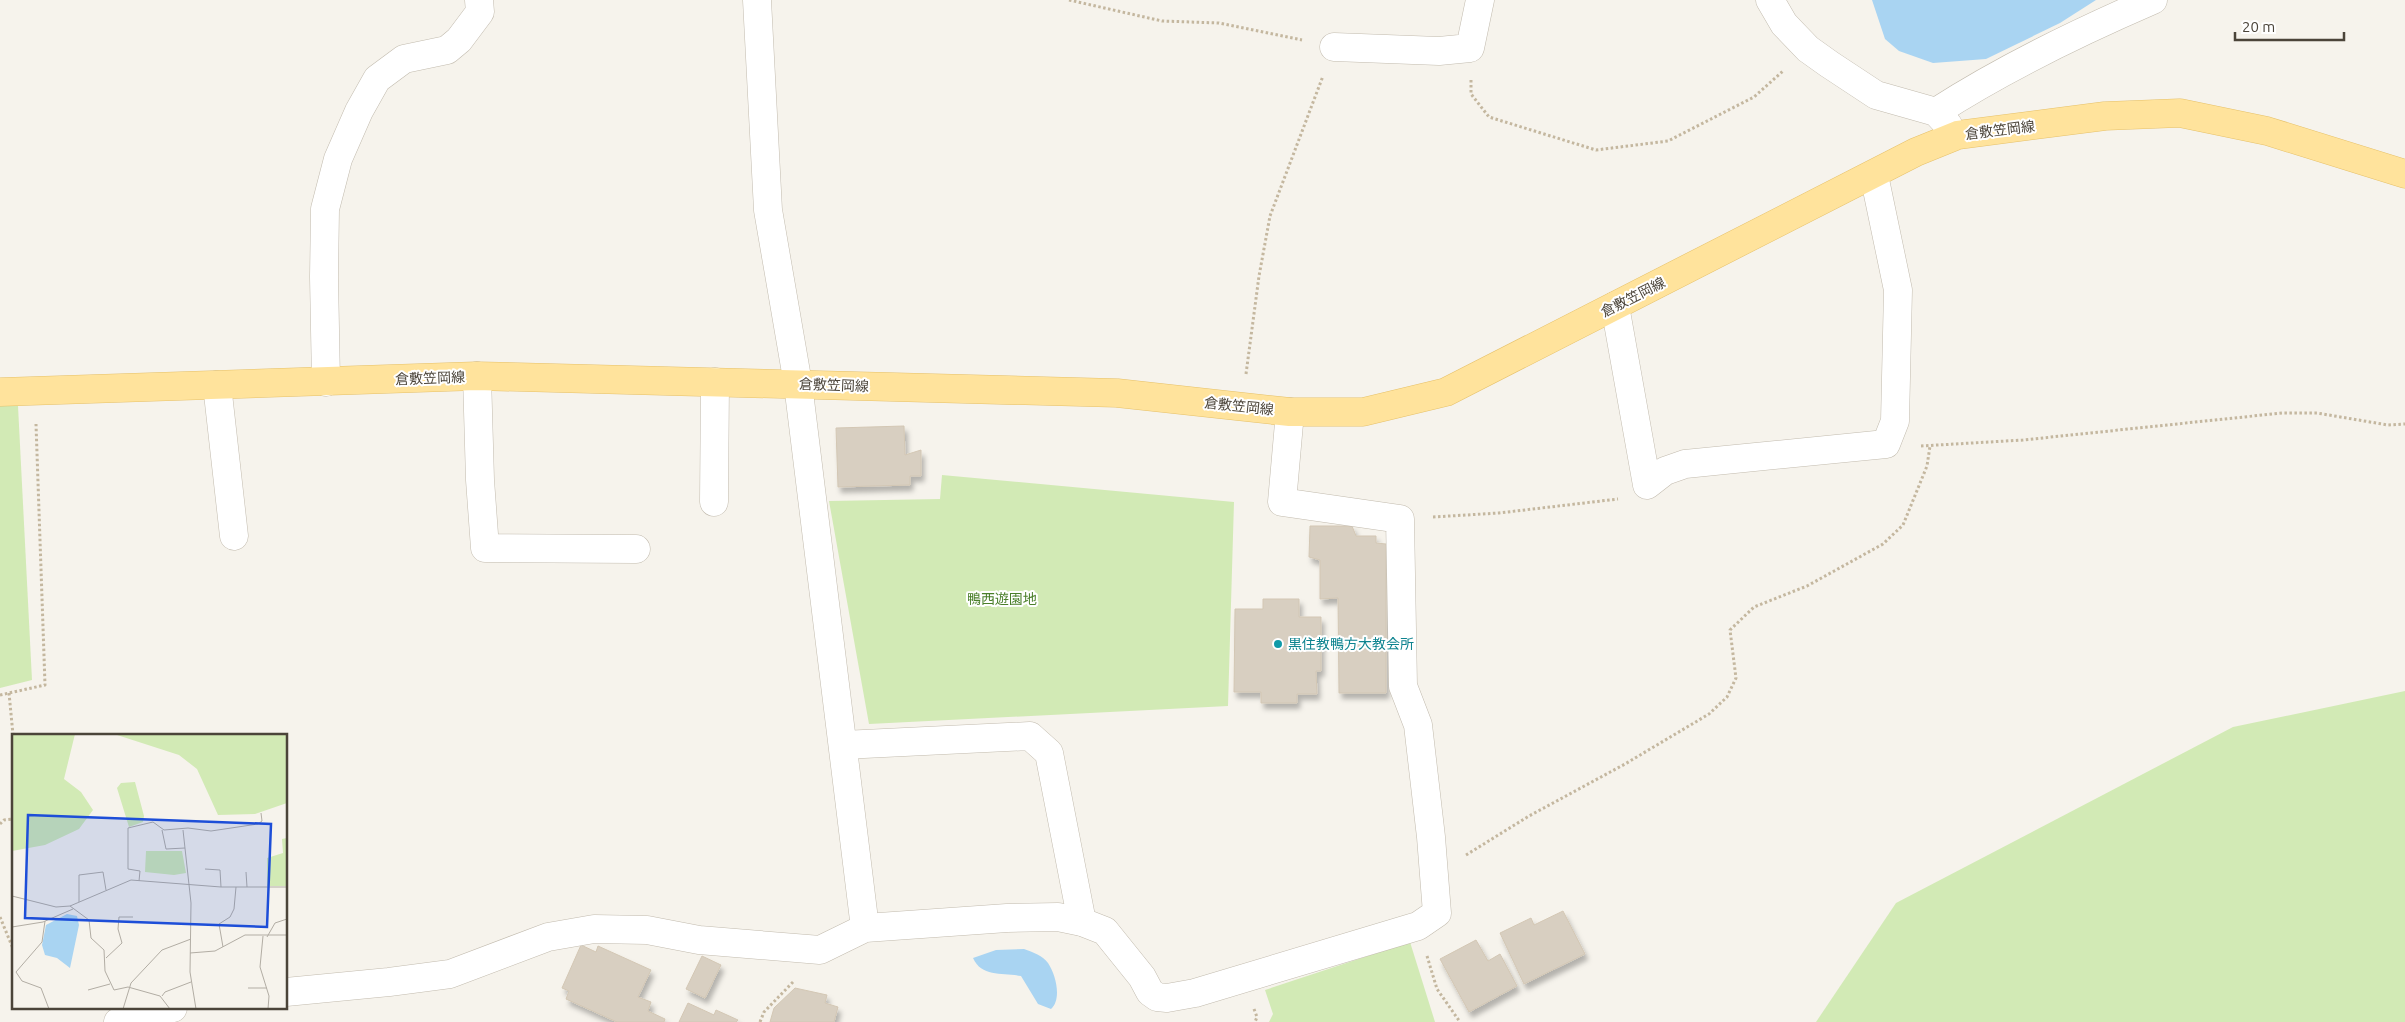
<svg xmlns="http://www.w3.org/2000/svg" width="2405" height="1022" font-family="Ubuntu,'Noto Sans JP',sans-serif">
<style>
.green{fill:#d2eab5}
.water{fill:#a9d4f2}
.building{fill:#d8cfc1;stroke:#d3c7b4;filter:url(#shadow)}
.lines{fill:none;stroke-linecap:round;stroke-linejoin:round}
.minor-casing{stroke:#c2bbae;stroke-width:29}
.major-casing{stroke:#e6c16a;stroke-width:29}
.path{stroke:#c4b79f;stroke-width:3;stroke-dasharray:2.5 2.5;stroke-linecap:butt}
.minor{stroke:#fff;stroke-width:28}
.major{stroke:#ffe39c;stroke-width:28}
.culture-dot{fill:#0f9aa8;stroke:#fff;stroke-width:2}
.labels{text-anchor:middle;stroke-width:4;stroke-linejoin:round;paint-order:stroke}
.street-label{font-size:14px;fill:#4b4439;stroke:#fff}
.park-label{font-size:14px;fill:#4a7f2a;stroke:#fff}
.culture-label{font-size:14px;fill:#0d838f;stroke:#fff;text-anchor:start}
.inset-road{fill:none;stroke:#b2ada4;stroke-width:1}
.view{fill:#1d4ed8;fill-opacity:0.15;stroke:#1d4ed8;stroke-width:2.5}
.inset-edge{fill:none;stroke:#4b4439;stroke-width:2.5}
</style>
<defs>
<filter id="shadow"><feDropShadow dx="3" dy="5.5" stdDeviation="2.5" flood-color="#0004"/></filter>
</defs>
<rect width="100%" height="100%" fill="#f6f3ec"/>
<!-- green -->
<g class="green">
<polygon points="0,406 18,406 32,680 0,688"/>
<polygon points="942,475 1234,502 1228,706 869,724 829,501 940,499"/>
<polygon points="2405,691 2405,1022 1816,1022 1896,903 2233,727"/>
<polygon points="1410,942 1435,1022 1269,1022 1273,1014 1265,990"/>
</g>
<!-- water -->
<g class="water">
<polygon points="1872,0 2096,0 2060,23 1986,59 1933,63 1899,51 1885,39"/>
<path d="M1024,949C1033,952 1043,956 1048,963C1056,975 1062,999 1051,1009L1038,1004L1021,976C1003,972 982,978 973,958L996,950Z"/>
</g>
<!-- building -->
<g class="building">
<polygon points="904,426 905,455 921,450 921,476 910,476 910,485 838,487 836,428"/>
<polygon points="1310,526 1352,526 1356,536 1376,536 1376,543 1386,544 1386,693 1339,693 1338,598 1320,599 1320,560 1309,557"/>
<polygon points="1263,599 1299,599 1299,617 1321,617 1321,671 1316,671 1317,694 1297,694 1297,703 1261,703 1261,692 1234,692 1235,609 1263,609"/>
<polygon points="1563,911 1585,954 1524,984 1500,933 1531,918 1534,925"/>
<polygon points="1476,940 1488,961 1500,954 1517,986 1469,1012 1440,959"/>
<polygon points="581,945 596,952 598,946 651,970 638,997 651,1002 648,1011 665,1019 664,1022 617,1022 566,999 569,991 562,988"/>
<polygon points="702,956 721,965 705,998 686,989"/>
<polygon points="795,988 827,995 825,1003 838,1007 834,1022 770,1022 774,1008"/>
<polygon points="688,1003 714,1015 716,1010 738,1020 736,1022 679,1022"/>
</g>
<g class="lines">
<!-- minor casing -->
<g class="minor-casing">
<g id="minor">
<polyline points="757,0 768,210 798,384 865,928"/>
<polyline points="1770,0 1784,24 1808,49 1829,64 1876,95 1936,112 1948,125"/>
<polyline points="1334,47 1439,51 1470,48 1480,0"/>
<path d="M1936,112C2004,68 2079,32 2153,0"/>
<polyline points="1615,306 1647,485 1665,471 1685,464 1886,444 1895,421 1898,290 1874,175"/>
<polyline points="477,376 480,480 485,548 636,549"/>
<polyline points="326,382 324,277 325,209 338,159 359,111 377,79 404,59 447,50 459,40 480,12 479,0"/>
<polyline points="217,385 234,536"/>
<polyline points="714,502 715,382"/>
<polyline points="843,745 1030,736 1049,753 1082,922"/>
<polyline points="286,992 389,982 450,974 548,937 594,929 647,930 699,940 820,950 865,928 1007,918 1058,917 1082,922 1105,931 1142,977 1150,992 1157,997 1167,998 1195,993 1418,926 1437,913 1431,837 1418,725 1403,686 1400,519 1282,502 1290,412"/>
<polyline points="118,1022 128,1017 173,1008"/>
</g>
</g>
<!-- major casing -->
<g class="major-casing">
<polyline id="major" points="0,392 477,376 1117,393 1290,412 1363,412 1446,392 1916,152 1958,135 2105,116 2180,113 2267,131 2405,174"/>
</g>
<!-- path -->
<g class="path">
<polyline points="1069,0 1162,21 1219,23 1302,40"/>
<polyline points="1471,80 1471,94 1489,117 1596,150 1668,141 1754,97 1783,71"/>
<polyline points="1246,374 1259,276 1270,216 1323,76"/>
<polyline points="1921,446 2023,440 2282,413 2317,413 2388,425 2405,424"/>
<polyline points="1433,517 1499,513 1618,499"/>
<polyline points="9,693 14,745"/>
<polyline points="0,695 45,685 36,424"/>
<polyline points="0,824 4,820 14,819"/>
<polyline points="1466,855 1529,816 1625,764 1709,714 1727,697 1736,678 1730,630 1754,607 1807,586 1883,544 1903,525 1927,466 1930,446"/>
<polyline points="0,917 14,951"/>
<polyline points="1427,956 1437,989 1460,1022"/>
<polyline points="1254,1009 1257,1017 1255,1022"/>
<polyline points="760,1022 764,1012 794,981"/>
</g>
<!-- minor -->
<use href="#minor" class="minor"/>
<!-- major -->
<use href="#major" class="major"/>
</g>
<!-- markers -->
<circle class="culture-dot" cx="1278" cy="644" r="5"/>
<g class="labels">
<!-- street labels -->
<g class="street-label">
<text transform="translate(2000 130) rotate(-7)" y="5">倉敷笠岡線</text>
<text transform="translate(1633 297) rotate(-27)" y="5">倉敷笠岡線</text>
<text transform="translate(430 378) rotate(-2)" y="5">倉敷笠岡線</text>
<text transform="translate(834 385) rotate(2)" y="5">倉敷笠岡線</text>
<text transform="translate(1239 406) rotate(6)" y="5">倉敷笠岡線</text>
</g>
<!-- park labels -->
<g class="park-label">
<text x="1002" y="604">鴨西遊園地</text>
</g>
<!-- culture labels -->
<g class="culture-label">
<text x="1288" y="649">黒住教鴨方大教会所</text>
</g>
</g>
<!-- overview -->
<g transform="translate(12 734)">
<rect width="275" height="275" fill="#f6f3ec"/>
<path d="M0,0H63L52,45L69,58L81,76L67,95L33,111L0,117ZM102,0H275V69L243,80L206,81L185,35L167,21ZM123,48L132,82L131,88L117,93L105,54L109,49ZM275,104V152H255V124L271,119L270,105ZM134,117H170L174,139L162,141L133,138Z" fill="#d2eab5"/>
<path d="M55,180L65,182L67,191L58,234L45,224L33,221L30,211L34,191Z" fill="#a9d4f2"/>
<path class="inset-road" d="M150,96L154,115L173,114M171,96L179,169L178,238L184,275M193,135L208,136L209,153M234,138L235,153M127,147L128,137L116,135V94L141,88L152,96L176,94L199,97L246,90L250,87L249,79M0,162L44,173L58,172L119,146L209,153H275M67,168V141L91,138L94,156M58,172L77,186L79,204L92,216L93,237L102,256L116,253L148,262L158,275M33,187L30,208L4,238L10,247L29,254L37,275M0,193L31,188L61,175M251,202L248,233L257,262L256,275M255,203L263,189L275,185M211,213L207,190L218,183L222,175L224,153M178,219L203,217L233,201H275M94,224L110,209L106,195L107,183H121M236,254H255M76,256L98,250M150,262L153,258L179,248M111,275L119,249L150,216L179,205"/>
<path class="view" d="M16,81L259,90L255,193L13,184Z"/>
<rect width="275" height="275" class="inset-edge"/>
</g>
<!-- scale -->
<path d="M2235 32v8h109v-8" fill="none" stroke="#4b4439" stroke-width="2.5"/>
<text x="2242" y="32" font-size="15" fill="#4b4439" stroke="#ffffff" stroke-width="4" paint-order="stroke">20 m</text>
</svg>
